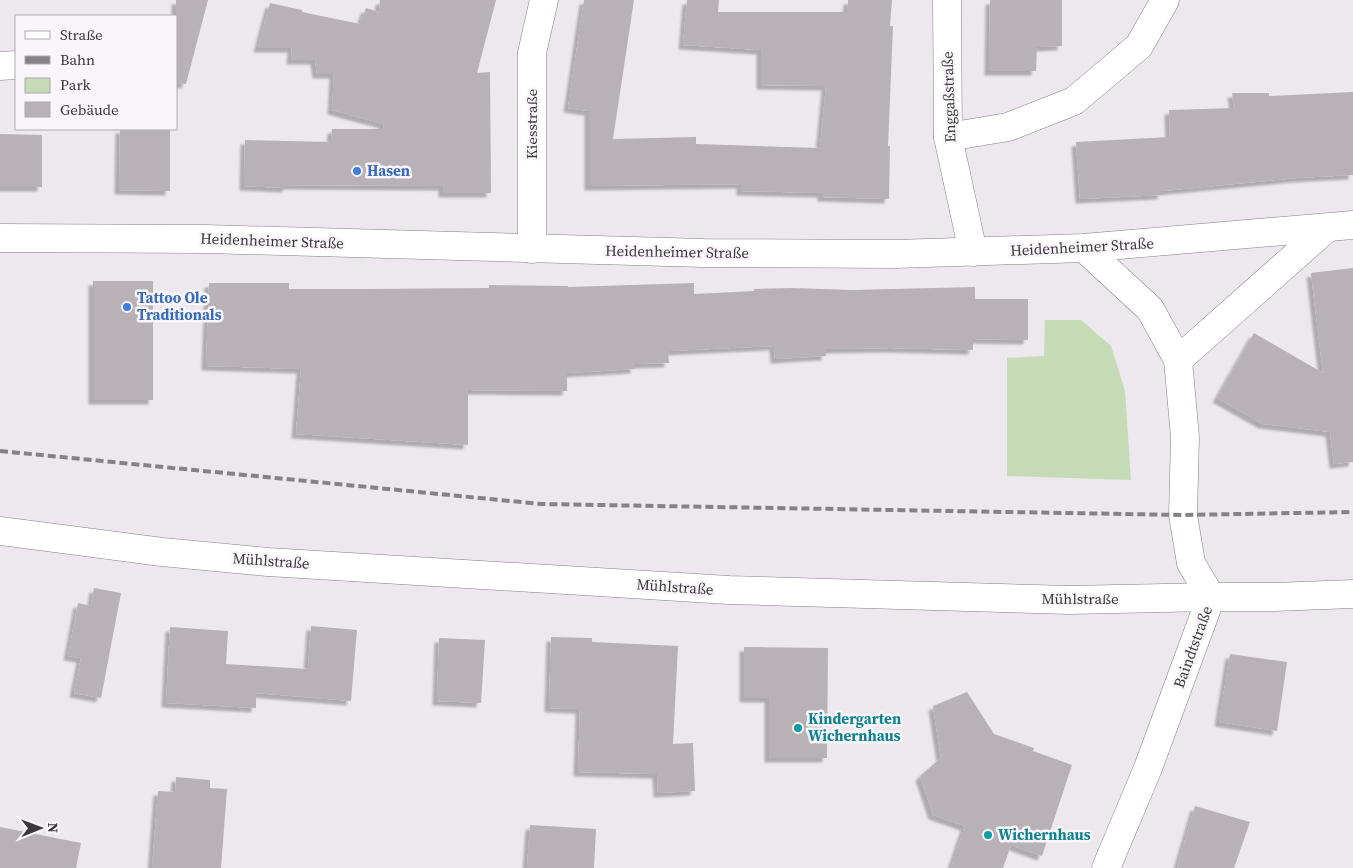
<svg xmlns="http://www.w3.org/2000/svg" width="1353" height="868" font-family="'Source Serif 4',serif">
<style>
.green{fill:#c5dbb6}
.building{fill:#b8b1b5;filter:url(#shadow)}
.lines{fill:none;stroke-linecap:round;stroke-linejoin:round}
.street-casing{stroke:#837f84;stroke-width:29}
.secondary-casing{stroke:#837f84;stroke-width:29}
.street{stroke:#fff;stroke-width:28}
.secondary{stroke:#fff;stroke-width:28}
.rail{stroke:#858285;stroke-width:4;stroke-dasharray:8 4;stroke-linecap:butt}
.shop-dot{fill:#3f7fe0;stroke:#faf5fa;stroke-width:2}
.culture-dot{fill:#0f9aa8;stroke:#faf5fa;stroke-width:2}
.labels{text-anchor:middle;stroke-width:5;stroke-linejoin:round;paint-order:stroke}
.street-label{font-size:15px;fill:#3a383a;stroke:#faf5fa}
.shop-label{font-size:15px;font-weight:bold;fill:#366cbe;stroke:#faf5fa;text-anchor:start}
.culture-label{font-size:15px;font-weight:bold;fill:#0d838f;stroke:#faf5fa;text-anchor:start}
</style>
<defs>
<filter id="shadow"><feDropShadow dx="-4.5" dy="4.5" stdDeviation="1" flood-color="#0004"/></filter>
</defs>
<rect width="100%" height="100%" fill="#ede8ed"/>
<!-- green -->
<polygon class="green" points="1045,320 1081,320 1111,346 1125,391 1131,480 1007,476 1007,358 1044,356"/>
<!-- building -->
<g class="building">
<polygon points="176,0 208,0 186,84 176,83"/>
<polygon points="380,0 496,0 477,73 490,72 491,193 443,193 443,186 287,185 287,188 244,186 245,140 331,142 332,129 383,129 384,124 332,110 334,74 317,74 315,60 291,60 292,48 258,48 270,3 302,10 302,12 360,24 366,8 379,12"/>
<polygon points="584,0 634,0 613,139 696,137 696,144 820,148 826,86 761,85 761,50 683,45 687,0 719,0 718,12 847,12 848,0 892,0 890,26 893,26 888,146 890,146 889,199 822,197 822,193 741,191 741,184 589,186 589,111 568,108"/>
<polygon points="990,0 1062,0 1062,46 1037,47 1036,71 989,71"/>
<polygon points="1353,92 1353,175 1296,178 1162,191 1162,195 1080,199 1076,142 1170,137 1169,110 1234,108 1232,93 1269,93 1269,96"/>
<polygon points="120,129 170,129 170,191 119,190"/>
<polygon points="0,134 42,135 42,187 0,187"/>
<polygon points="1353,268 1353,462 1334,464 1330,432 1263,424 1217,398 1254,333 1323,373 1311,273"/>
<rect x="93" y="281" width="60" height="119"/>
<polygon points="209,283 289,283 289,289 366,289 489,288 489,285 568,286 568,287 694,283 694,294 754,291 754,289 791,288 852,290 975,287 975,299 1028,299 1028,340 973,339 973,350 890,348 826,349 826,356 775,359 774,346 668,351 669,363 635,364 635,369 567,373 567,391 468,390 468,445 296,434 301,369 206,366"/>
<polygon points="94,588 121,593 101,698 74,693 81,658 68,656 78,603 91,606"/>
<polygon points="311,626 357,630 351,701 256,693 256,708 166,703 170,627 228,631 226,664 308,669"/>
<polygon points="551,637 592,638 592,642 678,646 673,744 693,743 695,791 658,793 657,774 578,772 580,709 549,708"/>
<polygon points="439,638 485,640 481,703 437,701"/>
<polygon points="744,647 828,648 827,758 769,758 769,698 744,698"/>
<polygon points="1230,654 1287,662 1277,731 1219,722"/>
<polygon points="967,692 994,734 1034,748 1033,751 1072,765 1042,856 1011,845 1003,868 951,868 965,826 933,815 920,776 941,758 933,706"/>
<polygon points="176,777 210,780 210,788 227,789 221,868 152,868 158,791 175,792"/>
<polygon points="1195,806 1250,822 1234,868 1177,868"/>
<polygon points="530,825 596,829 594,868 527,868"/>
<polygon points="0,827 81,843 76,868 0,868"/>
</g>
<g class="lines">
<!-- street casing -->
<g class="street-casing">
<g id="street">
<polyline points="947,0 948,137 973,252"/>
<polyline points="0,66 16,65"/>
<polyline points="948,137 1008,127 1074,101 1139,46 1165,0"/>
<polyline points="1084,248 1150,309 1178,360 1185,437 1183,515 1191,563 1211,597"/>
<polyline points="532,249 532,53 544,0"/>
<polyline points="1178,360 1327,228"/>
<polyline points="0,531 162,552 268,562 729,590 1069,600 1211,597 1274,597 1353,594"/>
<polyline points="1106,868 1148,768 1211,597"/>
</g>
</g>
<!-- secondary casing -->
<g class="secondary-casing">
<polyline id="secondary" points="0,238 206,239 704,253 896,254 1084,248 1353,225"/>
</g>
<!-- street -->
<use href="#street" class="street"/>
<!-- secondary -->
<use href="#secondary" class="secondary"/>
<!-- rail -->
<polyline class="rail" points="0,451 541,504 1183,515 1353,512"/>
</g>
<!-- markers -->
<g class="shop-dot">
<circle cx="357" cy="171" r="5"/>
<circle cx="127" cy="307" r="5"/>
</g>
<g class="culture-dot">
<circle cx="798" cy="728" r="5"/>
<circle cx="988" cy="835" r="5"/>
</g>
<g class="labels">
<!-- street labels -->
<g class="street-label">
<text transform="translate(949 97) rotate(-92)" y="5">Enggaßstraße</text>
<text transform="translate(532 124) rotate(-90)" y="5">Kiesstraße</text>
<text transform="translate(272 241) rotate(2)" y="5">Heidenheimer Straße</text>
<text transform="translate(1082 247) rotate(-3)" y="5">Heidenheimer Straße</text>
<text transform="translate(677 252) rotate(1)" y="5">Heidenheimer Straße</text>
<text transform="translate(271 561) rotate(4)" y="5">Mühlstraße</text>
<text transform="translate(675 587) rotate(4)" y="5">Mühlstraße</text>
<text x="1080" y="604">Mühlstraße</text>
<text transform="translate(1193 647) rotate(-70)" y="5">Baindtstraße</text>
</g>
<!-- shop labels -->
<g class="shop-label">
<text x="367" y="176">Hasen</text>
<text x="137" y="303">Tattoo Ole<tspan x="137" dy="17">Traditionals</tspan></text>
</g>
<!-- culture labels -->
<g class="culture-label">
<text x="808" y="724">Kindergarten<tspan x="808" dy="17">Wichernhaus</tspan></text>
<text x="998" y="840">Wichernhaus</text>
</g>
</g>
<!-- legend -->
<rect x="15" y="15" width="162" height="115" fill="#faf5fa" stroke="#ada9ad"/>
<rect x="25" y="31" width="25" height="8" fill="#ffffff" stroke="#ada9ad"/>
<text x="60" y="40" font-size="15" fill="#3a383a">Straße</text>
<rect x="25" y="56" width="25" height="8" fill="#858285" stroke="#ada9ad"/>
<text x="60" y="65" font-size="15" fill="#3a383a">Bahn</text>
<rect x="25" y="78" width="25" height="15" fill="#c5dbb6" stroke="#ada9ad"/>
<text x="60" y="90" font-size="15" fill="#3a383a">Park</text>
<rect x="25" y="102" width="25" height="15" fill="#b8b1b5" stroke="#ada9ad"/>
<text x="60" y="115" font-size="15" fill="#3a383a">Gebäude</text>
<!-- north arrow -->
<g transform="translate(40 828) rotate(89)" stroke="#faf5fa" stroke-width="4" paint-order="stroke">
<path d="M0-4L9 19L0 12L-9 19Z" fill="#3a383a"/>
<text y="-8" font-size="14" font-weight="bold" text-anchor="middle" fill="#3a383a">N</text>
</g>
</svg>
